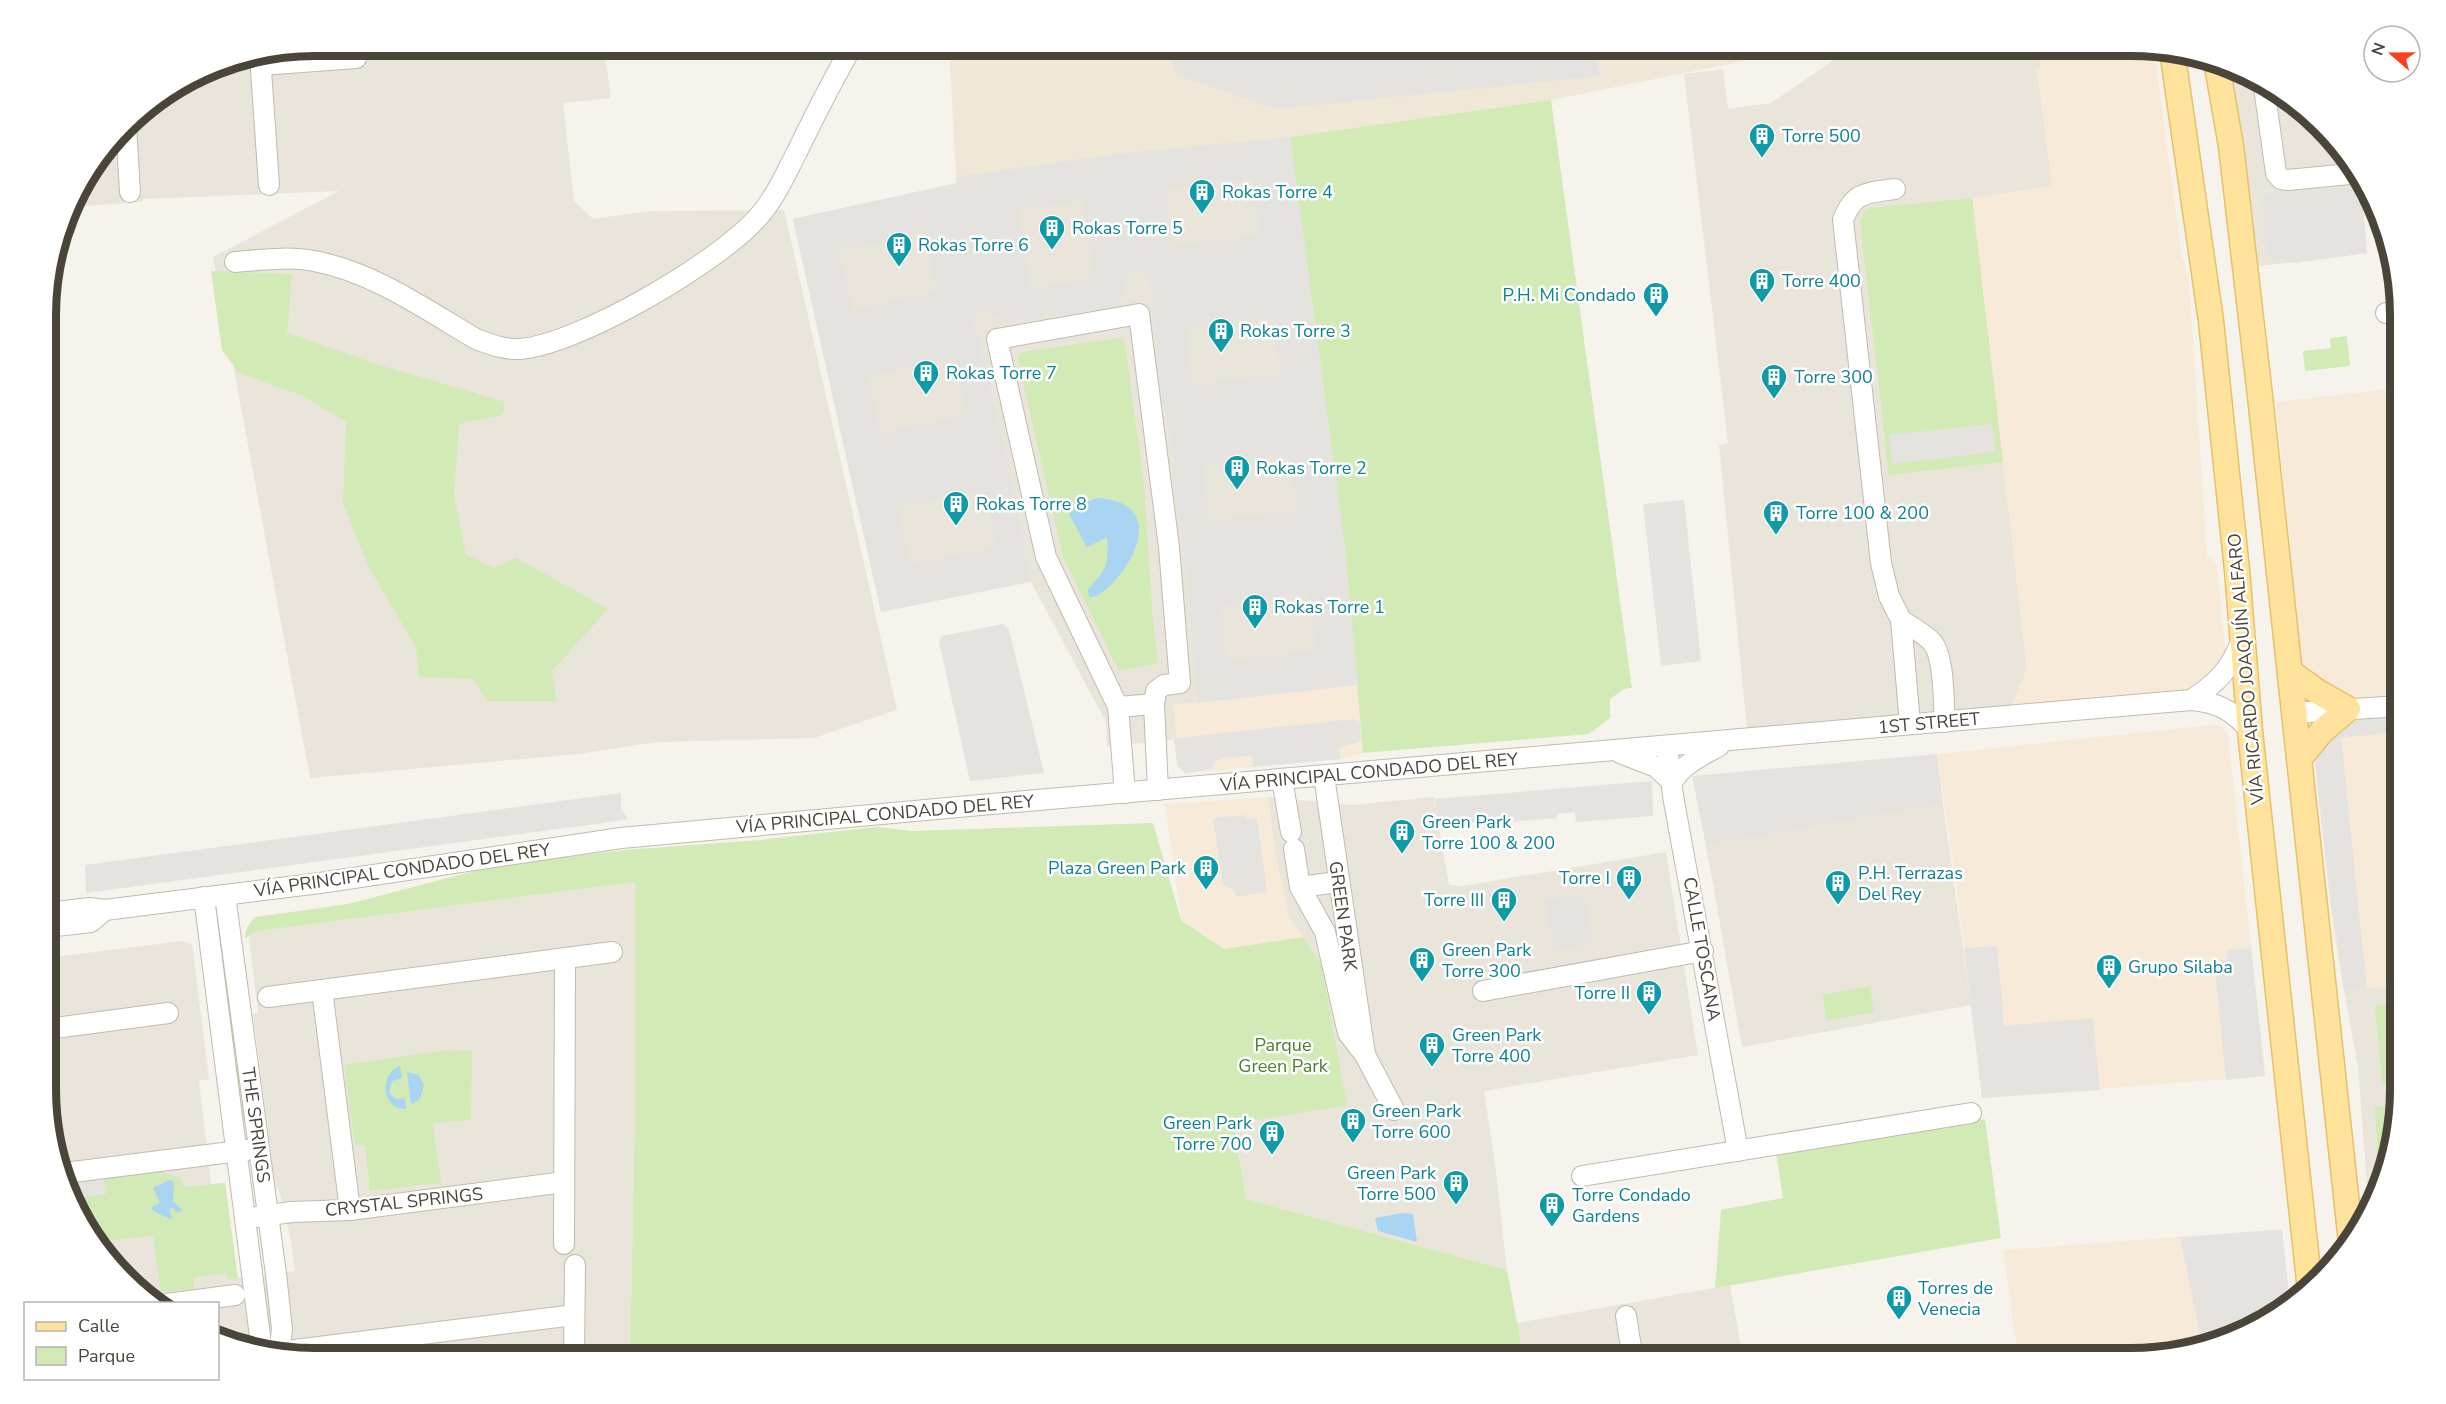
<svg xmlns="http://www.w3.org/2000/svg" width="2446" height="1404" font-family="'Nunito Sans',sans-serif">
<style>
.residential{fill:#eae5da}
.commercial{fill:#f7ead8}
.education{fill:#efe8d6}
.green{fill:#d2eab5}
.parking{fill:#e5e3e0;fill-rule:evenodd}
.water{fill:#a9d4f2}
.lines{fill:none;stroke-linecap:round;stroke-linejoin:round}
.minor-casing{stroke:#c2bbae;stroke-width:22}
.major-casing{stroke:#e6c16a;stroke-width:27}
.minor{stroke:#fff;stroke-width:20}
.major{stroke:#ffe39c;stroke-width:24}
.labels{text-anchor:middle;stroke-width:5;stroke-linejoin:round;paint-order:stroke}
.culture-label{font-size:18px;fill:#0d838f;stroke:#fff;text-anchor:start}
.street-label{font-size:18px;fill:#4b4439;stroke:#fff}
.park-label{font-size:18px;fill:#4a7f2a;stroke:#fff}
.rim{fill:none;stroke:#4b4439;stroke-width:8}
</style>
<rect width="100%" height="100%" fill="#f6f3ec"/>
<!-- residential -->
<g class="residential">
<polygon points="314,45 604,45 611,98 563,103 574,201 593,219 649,211 784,210 897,710 814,738 657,742 578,754 310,778 213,257 339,191 144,199 142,202 69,207 73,195 136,112 211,65"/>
<polygon points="1938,45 2038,45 2041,70 2037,70 2052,186 1973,198 2027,669 2011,708 1747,728 1719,445 1728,443 1684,74 1723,69 1728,109 1771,103 1840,56"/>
<polygon points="2216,60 2266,81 2356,165 2360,174 2367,253 2245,268"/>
<polygon points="1290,137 1345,549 1358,685 1174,705 1177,738 1166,741 1107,746 1106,722 1031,582 881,612 793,219 957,183 956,177 1116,154"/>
<polygon points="1268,797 1352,805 1434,797 1449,885 1462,886 1666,852 1698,1055 1484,1091 1496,1171 1507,1270 1246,1199 1235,1134 1303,937 1289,918 1275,852"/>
<polygon points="1943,804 1971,1005 1742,1047 1706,846"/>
<polygon points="635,882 635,1103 630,1359 314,1359 245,1350 218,1339 218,1304 159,1303 91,1240 47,1125 47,958 183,941 192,945 209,1079 199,1081 211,1184 225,1183 237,1278 240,1278 295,1271 290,1236 279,1190 275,1186 253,1014 258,1013 249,938 250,936 259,931"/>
<polygon points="2400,985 2400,1107 2369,1211 2358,1067 2344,991"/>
<polygon points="1730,1285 1743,1359 1524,1359 1517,1323"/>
</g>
<!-- commercial -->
<g class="commercial">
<polygon points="2038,45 2132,45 2154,48 2182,257 2189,279 2207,556 2217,565 2226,658 2188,695 2011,708 2027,669 1972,198 2052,186 2037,70 2041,69"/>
<polygon points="2390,389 2400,406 2400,985 2344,991 2334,936 2315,764 2311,745 2327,727 2303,682 2276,402"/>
<polygon points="1358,685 1363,753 1340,759 1185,773 1177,765 1174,739 1177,738 1174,705"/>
<polygon points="2211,725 2222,727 2228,734 2265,1076 1982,1098 1957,889 1937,754"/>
<polygon points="1268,797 1275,852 1289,918 1303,937 1224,949 1181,919 1165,804"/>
<polygon points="2275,1230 2282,1230 2290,1305 2267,1323 2149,1358 2018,1358 2003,1250"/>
</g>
<!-- education -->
<polygon class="education" points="949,45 1739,45 1744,61 1551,100 1290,137 956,177"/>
<!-- green -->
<g class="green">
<polygon points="1551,100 1632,688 1624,689 1610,699 1610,718 1589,734 1363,753 1345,549 1290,137"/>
<polygon points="1972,198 2003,462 1889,475 1860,223 1864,212 1870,208"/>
<polygon points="211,271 292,274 287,333 380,365 505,402 502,415 459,424 454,496 466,555 494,568 516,558 608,609 552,671 557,701 487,701 473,679 419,677 416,647 369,568 343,503 346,422 303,396 239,373 222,350"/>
<polygon points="2347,336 2350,366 2305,371 2303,351 2331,348 2330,338"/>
<polygon points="1118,338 1123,339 1125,343 1144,485 1153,622 1158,663 1119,671 1063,557 1018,361 1019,354 1023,352"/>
<path d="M1153,823L1181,920L1224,949L1303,937L1321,964L1347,1105L1238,1123L1235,1134L1246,1199L1507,1270L1524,1359H630L635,1103V882L259,931L245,938C245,929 249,923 256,917L348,904L494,866L624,850L760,840L876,827L912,831Z"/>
<polygon points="223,937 247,1117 245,1121 242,1121 217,940"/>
<polygon points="1870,986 1874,1012 1827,1021 1822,995"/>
<polygon points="2400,1003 2400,1082 2382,1084 2375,1006"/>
<polygon points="447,1050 472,1051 471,1120 433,1123 441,1183 370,1191 365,1145 355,1145 344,1065"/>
<polygon points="2400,1105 2400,1107 2379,1177 2375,1107"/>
<polygon points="1985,1119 2001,1238 1715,1288 1721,1210 1783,1198 1776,1153"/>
<polygon points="158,1171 181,1178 184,1187 225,1183 238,1279 228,1280 227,1273 194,1278 194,1289 161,1292 153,1236 93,1242 91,1240 75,1198 106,1194 104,1178"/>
</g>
<!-- parking -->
<g class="parking">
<polygon points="1165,45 1618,45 1596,52 1600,76 1276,109 1177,75"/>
<path d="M1290,137L1345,549L1358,685L1198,703L1186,567L1175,492L1170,429L1162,401L1151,292L1149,277L1131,265L1120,306L1007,322L986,312L972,315L1004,447L1031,581L881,612L793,219L957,183L956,177L1116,154ZM1253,179L1260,235L1172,246L1166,190ZM1083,200L1095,278L1030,288L1019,211ZM924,232L937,291L853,310L839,251ZM1274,318L1280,374L1192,385L1186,329ZM954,357L967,414L881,434L868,377ZM1290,454L1297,510L1209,521L1203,465ZM984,490L996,547L910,565L898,508ZM1309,593L1316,650L1227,661L1221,604Z"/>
<polygon points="2361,186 2367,253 2295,263 2268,257 2261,195"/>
<polygon points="1992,424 1995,452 1892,464 1889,435"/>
<polygon points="1684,500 1701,661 1661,666 1643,504"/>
<polygon points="1003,624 1009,629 1044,773 970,781 939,642 942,636"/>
<polygon points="2400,716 2400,760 2397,732 2341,738 2367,989 2344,991 2329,890 2315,764 2317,750 2347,721"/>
<polygon points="1354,719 1360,724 1361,741 1339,748 1340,759 1253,767 1252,756 1224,758 1220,758 1209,770 1185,773 1177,765 1174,739 1177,738"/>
<polygon points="1937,754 1943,804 1706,846 1692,776"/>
<polygon points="1652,781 1653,816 1576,822 1575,812 1557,814 1557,818 1477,825 1477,822 1438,825 1435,799"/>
<polygon points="621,793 621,808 628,819 610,822 86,893 85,865"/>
<polygon points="1245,815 1247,819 1257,818 1267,892 1236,897 1235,890 1223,885 1213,818"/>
<polygon points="1584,894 1592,944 1554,951 1545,901"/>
<polygon points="1997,946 2004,1026 2093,1018 2100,1090 1982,1098 1964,948"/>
<polygon points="2251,948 2265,1076 2226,1080 2214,961 2227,960 2227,951"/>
<polygon points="104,1178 106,1194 75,1198 69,1183"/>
<polygon points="2275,1230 2282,1230 2290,1305 2267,1323 2202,1343 2180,1237"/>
</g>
<!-- water -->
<g class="water">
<path d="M1097,498C1185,503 1111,601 1089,597L1088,590C1107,567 1109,567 1107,537L1087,547L1069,514L1081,504Z"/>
<path d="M400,1066L402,1078L392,1081L389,1093L396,1099L405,1098L406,1109C381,1110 379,1073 400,1066Z"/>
<polygon points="407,1072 419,1075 424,1085 420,1099 411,1105"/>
<polygon points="169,1180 174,1181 173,1201 182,1210 177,1213 173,1208 170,1209 170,1214 173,1217 170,1219 153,1211 152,1207 160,1203 153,1188"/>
<polygon points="1402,1213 1413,1214 1417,1242 1378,1231 1375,1218"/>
</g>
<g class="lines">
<!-- minor casing -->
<g class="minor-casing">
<g id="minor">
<polyline points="260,56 269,185"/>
<polyline points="261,65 356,58"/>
<polyline points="2263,80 2276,173 2281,179 2288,180 2360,173"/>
<polyline points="126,126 130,192"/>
<path d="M1895,189C1867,193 1854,191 1843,220L1881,563L1889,596L1901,620L1910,724"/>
<path d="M235,262C260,260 288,256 314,261C373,272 425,309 476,339C490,344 504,350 520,349C578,345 721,261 759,216C775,198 785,175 796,154C814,117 832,80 853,45"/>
<polyline points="2386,313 2400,313"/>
<path d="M1901,620C1911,627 1924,633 1932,642C1945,657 1943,702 1945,722"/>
<path d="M2191,700C2216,684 2232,668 2242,639"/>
<polyline points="1118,707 1154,704"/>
<polyline points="2294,713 2400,706"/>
<polyline points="1667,746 1673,796 1738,1151"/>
<path d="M1620,753L1656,767L1672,782C1684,763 1700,757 1719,746"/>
<polyline points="1324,776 1365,1055"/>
<polyline points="1282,779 1291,832"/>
<polyline points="1125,793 1118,707 1046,557 997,339 1139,314 1169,547 1180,683 1164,685 1156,691 1154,704 1158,790"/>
<polyline points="1294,849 1300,887 1325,932 1348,1033 1365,1055 1394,1110"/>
<polyline points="1300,887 1338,882"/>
<polyline points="225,895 276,1274 282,1329 279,1354"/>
<polyline points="204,897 262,1352"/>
<path d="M47,913L90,908L105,910L320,883L621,838L980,805L2191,700C2217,702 2234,711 2250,731"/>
<polyline points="47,927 91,922 105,910"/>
<polyline points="322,990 350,1210"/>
<polyline points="1483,991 1703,951"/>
<polyline points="268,997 612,952"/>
<polyline points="47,1029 168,1013"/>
<polyline points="65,1173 247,1150"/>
<polyline points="1582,1176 1971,1113"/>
<polyline points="257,1217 291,1212 350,1210 564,1182"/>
<polyline points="564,1244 565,958"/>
<polyline points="167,1304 235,1295"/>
<polyline points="1626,1316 1633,1359"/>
<polyline points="399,1337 402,1359"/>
<polyline points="271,1353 574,1315"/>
<polyline points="574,1359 575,1265"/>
</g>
</g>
<!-- major casing -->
<g class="major-casing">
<g id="major">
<polyline points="2172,50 2211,321 2237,570 2250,731 2310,1290"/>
<polyline points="2216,60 2231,146 2260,396 2351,1242"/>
<polyline points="2290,672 2318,692 2348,709 2322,731 2299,759"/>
</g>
</g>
<!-- minor -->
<use href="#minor" class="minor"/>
<!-- major -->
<use href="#major" class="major"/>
</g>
<!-- icons -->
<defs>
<g id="building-pin" transform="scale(1.35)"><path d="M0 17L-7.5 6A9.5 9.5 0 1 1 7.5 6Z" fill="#0f9aa8" stroke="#fff"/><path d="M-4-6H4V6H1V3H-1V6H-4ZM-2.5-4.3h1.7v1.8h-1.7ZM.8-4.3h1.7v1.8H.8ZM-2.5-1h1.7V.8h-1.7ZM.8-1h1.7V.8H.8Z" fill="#fff"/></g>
</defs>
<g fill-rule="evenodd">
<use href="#building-pin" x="1762" y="136"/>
<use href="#building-pin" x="1202" y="192"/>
<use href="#building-pin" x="1052" y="228"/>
<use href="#building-pin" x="899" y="245"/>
<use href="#building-pin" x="1762" y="281"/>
<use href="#building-pin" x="1656" y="295"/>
<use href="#building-pin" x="1221" y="331"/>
<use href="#building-pin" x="926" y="373"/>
<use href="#building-pin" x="1774" y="377"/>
<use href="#building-pin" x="1237" y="468"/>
<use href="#building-pin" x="956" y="504"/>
<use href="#building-pin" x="1776" y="513"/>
<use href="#building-pin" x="1255" y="607"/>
<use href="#building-pin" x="1402" y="832"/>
<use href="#building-pin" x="1206" y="868"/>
<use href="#building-pin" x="1629" y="878"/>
<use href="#building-pin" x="1838" y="883"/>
<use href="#building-pin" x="1504" y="900"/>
<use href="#building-pin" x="1422" y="960"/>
<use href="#building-pin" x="2109" y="967"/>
<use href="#building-pin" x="1649" y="993"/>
<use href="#building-pin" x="1432" y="1045"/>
<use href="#building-pin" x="1353" y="1121"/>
<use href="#building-pin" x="1272" y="1133"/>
<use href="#building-pin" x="1456" y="1183"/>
<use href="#building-pin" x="1552" y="1205"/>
<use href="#building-pin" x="1899" y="1298"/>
</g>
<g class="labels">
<!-- culture labels -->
<g class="culture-label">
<text x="1782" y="142">Torre 500</text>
<text x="1222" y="198">Rokas Torre 4</text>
<text x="1072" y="234">Rokas Torre 5</text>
<text x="918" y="251">Rokas Torre 6</text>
<text x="1782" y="287">Torre 400</text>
<text x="1636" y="301" text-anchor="end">P.H. Mi Condado</text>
<text x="1240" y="337">Rokas Torre 3</text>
<text x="946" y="379">Rokas Torre 7</text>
<text x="1794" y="383">Torre 300</text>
<text x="1256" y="474">Rokas Torre 2</text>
<text x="976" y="510">Rokas Torre 8</text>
<text x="1796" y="519">Torre 100 &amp; 200</text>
<text x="1274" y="613">Rokas Torre 1</text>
<text x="1422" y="828">Green Park<tspan x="1422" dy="21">Torre 100 &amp; 200</tspan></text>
<text x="1186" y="874" text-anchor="end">Plaza Green Park</text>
<text x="1858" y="879">P.H. Terrazas<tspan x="1858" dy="21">Del Rey</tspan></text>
<text x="1610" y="884" text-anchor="end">Torre I</text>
<text x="1484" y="906" text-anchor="end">Torre III</text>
<text x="1442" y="956">Green Park<tspan x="1442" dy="21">Torre 300</tspan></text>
<text x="2128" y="973">Grupo Silaba</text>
<text x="1630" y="999" text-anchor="end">Torre II</text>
<text x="1452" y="1041">Green Park<tspan x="1452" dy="21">Torre 400</tspan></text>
<text x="1372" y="1117">Green Park<tspan x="1372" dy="21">Torre 600</tspan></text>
<text x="1252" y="1129" text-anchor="end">Green Park<tspan x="1252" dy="21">Torre 700</tspan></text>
<text x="1436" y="1179" text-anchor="end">Green Park<tspan x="1436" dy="21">Torre 500</tspan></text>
<text x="1572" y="1201">Torre Condado<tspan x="1572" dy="21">Gardens</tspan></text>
<text x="1918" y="1294">Torres de<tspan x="1918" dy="21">Venecia</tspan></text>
</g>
<!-- street labels -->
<g class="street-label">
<text transform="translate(2246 669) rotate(-95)" y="6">VÍA RICARDO JOAQUÍN ALFARO</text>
<text transform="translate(1929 723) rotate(-5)" y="6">1ST STREET</text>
<text transform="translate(1369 772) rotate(-5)" y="6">VÍA PRINCIPAL CONDADO DEL REY</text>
<text transform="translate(885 814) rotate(-5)" y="6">VÍA PRINCIPAL CONDADO DEL REY</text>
<text transform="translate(402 870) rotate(-8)" y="6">VÍA PRINCIPAL CONDADO DEL REY</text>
<text transform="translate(1343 916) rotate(82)" y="6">GREEN PARK</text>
<text transform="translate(1702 949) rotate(80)" y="6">CALLE TOSCANA</text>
<text transform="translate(256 1125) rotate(82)" y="6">THE SPRINGS</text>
<text transform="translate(404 1202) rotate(-6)" y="6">CRYSTAL SPRINGS</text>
</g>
<!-- park labels -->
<g class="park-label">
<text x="1283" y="1051">Parque<tspan x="1283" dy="21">Green Park</tspan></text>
</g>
</g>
<!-- crop -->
<path d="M0 0H2446V1404H0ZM315 56H2131A259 259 0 0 1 2390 315V1089A259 259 0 0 1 2131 1348H315A259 259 0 0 1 56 1089V315A259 259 0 0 1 315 56Z" fill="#fff" fill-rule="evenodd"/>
<path class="rim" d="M315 56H2131A259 259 0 0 1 2390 315V1089A259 259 0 0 1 2131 1348H315A259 259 0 0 1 56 1089V315A259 259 0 0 1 315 56Z"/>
<!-- legend -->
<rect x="24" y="1302" width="195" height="78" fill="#ffffff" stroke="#b7b4b0" stroke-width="1.5"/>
<rect x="36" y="1322" width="30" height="9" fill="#ffe39c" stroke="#b7b4b0" stroke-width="1.5"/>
<text x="78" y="1332" font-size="18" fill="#4b4439">Calle</text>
<rect x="36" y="1347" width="30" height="18" fill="#d2eab5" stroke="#b7b4b0" stroke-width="1.5"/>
<text x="78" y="1362" font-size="18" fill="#4b4439">Parque</text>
<!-- north arrow -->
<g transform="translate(2392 54) rotate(290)"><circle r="28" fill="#ffffff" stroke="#b7b4b0" stroke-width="1.5"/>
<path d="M0-4.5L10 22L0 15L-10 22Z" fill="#fc3f1d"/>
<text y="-9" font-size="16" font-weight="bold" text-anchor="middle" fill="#4b4439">N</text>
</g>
</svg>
